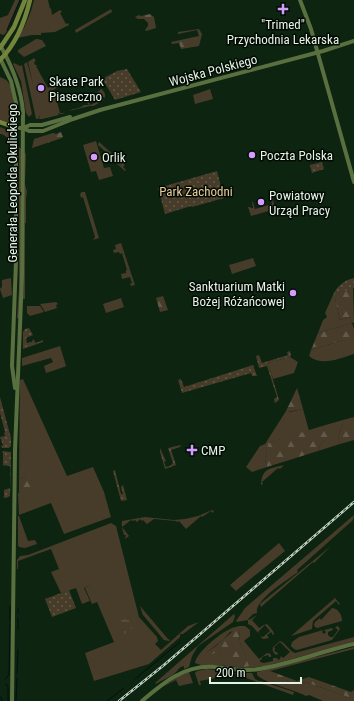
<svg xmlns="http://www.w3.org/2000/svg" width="354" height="701" font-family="'Roboto Condensed',sans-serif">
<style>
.grass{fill:#473c2a;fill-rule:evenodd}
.forest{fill:url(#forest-firs)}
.wetland{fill:url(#wetland-marsh)}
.park{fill:url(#park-dots)}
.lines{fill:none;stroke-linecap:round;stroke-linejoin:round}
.stream{stroke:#001015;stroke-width:1}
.secondary{stroke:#596f3f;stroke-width:4}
.primary{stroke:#74843d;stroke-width:4.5}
.rail-casing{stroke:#c0d0c1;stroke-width:2.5}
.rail{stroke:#030b04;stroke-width:1;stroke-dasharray:3;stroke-linecap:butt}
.poi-dot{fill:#d19dfe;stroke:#030b04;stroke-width:1.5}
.labels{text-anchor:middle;stroke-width:3;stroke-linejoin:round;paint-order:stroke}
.poi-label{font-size:13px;fill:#e4f3e5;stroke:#030b04;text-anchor:start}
.street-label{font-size:13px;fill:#e4f3e5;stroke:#030b04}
.park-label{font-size:13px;fill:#e7cc9c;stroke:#030b04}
</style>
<defs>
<pattern id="forest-firs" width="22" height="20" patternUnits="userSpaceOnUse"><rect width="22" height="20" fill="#473c2a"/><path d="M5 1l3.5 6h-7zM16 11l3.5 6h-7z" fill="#615949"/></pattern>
<pattern id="wetland-marsh" width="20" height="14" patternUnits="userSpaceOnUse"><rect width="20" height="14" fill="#473c2a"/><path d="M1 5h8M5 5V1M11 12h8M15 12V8" fill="none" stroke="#615949"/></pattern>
<pattern id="park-dots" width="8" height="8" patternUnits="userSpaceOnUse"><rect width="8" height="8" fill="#473c2a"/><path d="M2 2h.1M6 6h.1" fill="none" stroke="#615949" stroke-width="1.8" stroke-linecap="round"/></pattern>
</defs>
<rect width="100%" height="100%" fill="#0c2410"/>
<!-- grass -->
<g class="grass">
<polygon points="15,0 20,0 7,31 4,35 0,34 0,18 8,15"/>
<polygon points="34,0 48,0 50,9 51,8 52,15 60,10 62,12 60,13 66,24 68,23 69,25 55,32 41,33 41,35 32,35 17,38 24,28 31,11"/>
<polygon points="111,9 112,12 76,33 75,30"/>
<polygon points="36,39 42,40 46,46 24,57 18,52 18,50"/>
<polygon points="34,58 36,61 34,62 35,65 38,65 36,66 48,88 56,84 57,87 63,84 50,92 49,94 52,98 56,98 60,113 66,113 61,114 58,113 59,115 42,119 39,119 40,115 38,119 36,119 24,64 27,62 33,84 28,62"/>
<polygon points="14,63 20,66 22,65 32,114 29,117 26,113 21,81 13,64"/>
<path d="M0,77C3,78 7,80 8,82C15,91 14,113 15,124L0,120Z"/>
<path d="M101,89H102L105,94V98L104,97L101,98L103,100L105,99L94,106H90L69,111C74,108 80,109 84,105H89L86,101L87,98L89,99L88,100L90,105L101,100L100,98L101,97L99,93L97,94V93Z"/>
<polygon points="210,89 213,99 195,104 193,95"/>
<path d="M0,127C13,131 12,138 12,150L9,148C9,141 8,135 0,134Z"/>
<polygon points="96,141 104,168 110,167 113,176 99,180 96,171 91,172 83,145"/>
<polygon points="99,142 125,165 123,167 126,170 125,171 107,155 123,167 98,145"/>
<polygon points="19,147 21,149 21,161 20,288 19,318 17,318 19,287"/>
<polygon points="24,149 26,155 25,184 27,192 26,198 26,223 25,223 25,299 23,299"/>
<polygon points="82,192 85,192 99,238 93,240 95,237 83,197 81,198 80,194"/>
<polygon points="272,195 275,209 251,216 248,207 250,207 251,208 253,208 252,202 253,202 255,209 272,204 269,196"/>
<polygon points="121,243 135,285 131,286 130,284 132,283 130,277 122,279 121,274 126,273 126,270 127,270 122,253 120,254 119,252 114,253 113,250 116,249 115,245"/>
<polygon points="253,258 256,266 232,274 229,265"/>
<polygon points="11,278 12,295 3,298 0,289 2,287 2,280"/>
<polygon points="335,294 335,298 340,320 350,317 352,323 318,333 323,320 327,317 325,313 333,295"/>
<polygon points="121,298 124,307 106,313 103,304"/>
<polygon points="56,302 58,304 56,305 57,308 45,312 40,304"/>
<polygon points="27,306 40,306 44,312 30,316 27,313"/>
<path d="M343,340L354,351V354C341,358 321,367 309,356L311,350Z"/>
<polygon points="60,346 66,366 64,367 46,373 44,366 53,362 51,358 22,366 22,358"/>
<polygon points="290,357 298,362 294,373 273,379 268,363"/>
<polygon points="23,379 67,476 93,467 104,492 111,517 64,534 51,503 19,515 18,493 19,493 26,477 19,479 20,380"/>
<polygon points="303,409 309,431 268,443 265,459 267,467 252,472 246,467 260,446 265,444 286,411 290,412"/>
<path d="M343,420C344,429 336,433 340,444L318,451L321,443L325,441V432L322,426Z"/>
<path d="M284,465L280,469L278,468L262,482L263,484L261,485C262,468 269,469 284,465Z"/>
<path d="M212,510L214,511L213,513L211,511L202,517L201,516L186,529L179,521L177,522L176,521L154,519L147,524L143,520L142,521L140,519L137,522L135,520L133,521L131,520L122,527L129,536L125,539L126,535H124C123,530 121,527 122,521L145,517L174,520L185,519L198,516Z"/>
<path d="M354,515L353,520L297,570L298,572C289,579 254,600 257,613L253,614L248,619L249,620L257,615L252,620L259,628L264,625L267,624L273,631L274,634L273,635L271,632L267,635L269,638L263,639L260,636L263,637L270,631L265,625L258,632L259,634L252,626L248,624V620L237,622L236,621L245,608Z"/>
<polygon points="18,516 19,516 28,541 35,540 37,544 25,548 19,547 18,545"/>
<polygon points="111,523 116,526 139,617 157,637 158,641 155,644 161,650 188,626 199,622 183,634 180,634 180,637 149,664 94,681 85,653 114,642 97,602 92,604 85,588 91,585 84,588 90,601 82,604 76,588 61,593 51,572 59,569 51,549 18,561 18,569 17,569 17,560 20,556 28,555"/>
<polygon points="279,543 285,551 226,599 236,591 230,585"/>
<polygon points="331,546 314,563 313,562 261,607 260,604"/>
<polygon points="335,598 340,604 339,605 336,601 313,621 312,629 291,636"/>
<polygon points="140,606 168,639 170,640 169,641 164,640 143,615"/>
<path d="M332,608C339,609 342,615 342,621L317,628L315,627L314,625L315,622L320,618L321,620Z"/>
<path d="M234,614L235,616L233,622L198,646L192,656L189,667L184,669V666C178,667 178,671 174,674C168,678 162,680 156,684L155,683Z"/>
<path d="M239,626H245L250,630V636L244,641L259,659L267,653L271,654V657H269L268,655L262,657V659L260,660V662L264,663L273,661V658H277L278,660L280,659L281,656L283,658L290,652L280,642L274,647L275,649L274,651L278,653L277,655C273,654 272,650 273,647L280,641C286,643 289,651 295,653L354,637V642L266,666L248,668L217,665H201L195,663C196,653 220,633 230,629C233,627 237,627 239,626ZM239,630L240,643L246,659L230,658C221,649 218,653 207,652L223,640L230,632Z"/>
<polygon points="338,626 340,629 332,640 297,650 294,649 291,646 292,642 299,637 323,630 322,632 324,634 326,632 324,630 332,628 333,630 328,632 328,635 330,637 333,637 338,630 335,627"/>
<path d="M354,647V649L270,671L269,673L296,684L297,681L300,683L305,682L351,698V701H323L309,695L306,696C293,689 266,684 257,675V672Z"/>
<polygon points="207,669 236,673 252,673 255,679 259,681 261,681 294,692 293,695 235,674 200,681 201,685 199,685 195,673 197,671"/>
<polygon points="189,672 193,683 179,686 176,680 163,687 179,676"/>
</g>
<!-- forest -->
<g class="forest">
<polygon points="150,14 154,17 156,28 146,31 145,30 148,26 148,23 144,19 138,19 135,17 139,15 141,16"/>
<polygon points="199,29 202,34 199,46 181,49 179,43 172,44 171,42 199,36 197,30 178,34 178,32"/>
<polygon points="61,132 63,137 62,138 32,148 34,139 53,133 56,134"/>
<polygon points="353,288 354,322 352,323 354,329 354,352 353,351 347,352 343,340 311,350 318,333 352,323 350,317 340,320 335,298 335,294"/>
<polygon points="163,296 168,310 160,312 156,298"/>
<polygon points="297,388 303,409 287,412 286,411"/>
<path d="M354,417V440L340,444C336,433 344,429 343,420Z"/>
<polygon points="322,426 327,435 327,440 321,443 318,451 267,467 265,459 268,443"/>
<polygon points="26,477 40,480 42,485 19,493 19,479"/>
<path d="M234,630H239L240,643L249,666L244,667L229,663V657C219,651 219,650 208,657L206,656L207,652L216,646Z"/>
<polygon points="270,671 297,681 309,677 351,692 354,690 354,701 351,701 351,698 305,682 300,683 297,681 296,684 268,673"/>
</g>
<!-- wetland -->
<polygon class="wetland" points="121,619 129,619 133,631 126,634 122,633 117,622"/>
<!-- park -->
<g class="park">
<polygon points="127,69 141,92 115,100 103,80 104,78 117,71"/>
<polygon points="322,162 324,169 312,173 310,165"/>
<polygon points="217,171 224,198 192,207 191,206 165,214 158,188"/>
<path d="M354,278V288L333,295C337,286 344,280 354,278Z"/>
<polygon points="29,328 33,335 26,338 27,343 32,342 33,339 36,343 43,340 43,342 23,349 23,332 25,329"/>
<polygon points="290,351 291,356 290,357 268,363 279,400 275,403 274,399 277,397 267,366 259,368 256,356 259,355 262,363 288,355 287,352"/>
<polygon points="253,365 257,376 252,376 251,373 182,393 178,380 181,379 184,387"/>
<polygon points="0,397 11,438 11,446 9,448 2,448 1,446 3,445 0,437 5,436 4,433 5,432 0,413"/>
<polygon points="181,445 180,447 171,450 176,465 165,469 160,452 160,448 166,461 164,462 166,467 170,466 173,463 168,448"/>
<polygon points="3,451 11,452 10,496 6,498 3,497 4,496 4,490 10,488 10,466 1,465 3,465 3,453 2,453"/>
<polygon points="115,470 121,494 123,494 121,487 123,485 127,500 121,501 113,471"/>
<polygon points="69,590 76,608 52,617 45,599"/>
</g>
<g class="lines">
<!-- stream -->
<g class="stream">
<polyline points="7,30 20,0"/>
<polyline points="18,613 18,609"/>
<polyline points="10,621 10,606"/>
<polyline points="18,629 18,618"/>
<polyline points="17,673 18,650"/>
<polyline points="5,679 9,675 10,624"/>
<polyline points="135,679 180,642"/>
<polyline points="6,684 8,687 8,695"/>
<polyline points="8,696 8,701"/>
<polyline points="1,697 2,701"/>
<polyline points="16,701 17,678"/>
<polyline points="107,701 124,688"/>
</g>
<!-- secondary -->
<g class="secondary">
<polyline points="300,0 311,29 354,182"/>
<path d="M0,45C12,66 21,87 23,112L22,276L15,450L12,701"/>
<polyline points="0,58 11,81 16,103 16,261 12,366 15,388"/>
<polyline points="17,128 23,128 29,131 43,131 73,119 100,110 323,51 354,41"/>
<polyline points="23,128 30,125 42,125 70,117"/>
<path d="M142,701C163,683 184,665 214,667C229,668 244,672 259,669C290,664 323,651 354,644"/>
</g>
<!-- primary -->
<g class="primary">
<polyline points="0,48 14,27 25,0"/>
<path d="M0,60C16,44 25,21 30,0"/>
<polyline points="0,122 17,128"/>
</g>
<!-- rail casing -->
<g class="rail-casing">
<polyline id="rail" points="119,701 164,665 354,502"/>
</g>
<!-- rail -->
<use href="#rail" class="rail"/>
</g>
<!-- markers -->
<g class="poi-dot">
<path d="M281 3h4v4h4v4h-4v4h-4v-4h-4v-4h4z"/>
<circle cx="41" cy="88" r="4"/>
<circle cx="252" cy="155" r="4"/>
<circle cx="94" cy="157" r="4"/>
<circle cx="261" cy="202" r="4"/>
<circle cx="293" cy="293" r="4"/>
<path d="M190 444h4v4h4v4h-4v4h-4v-4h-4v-4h4z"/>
</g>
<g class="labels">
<!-- poi labels -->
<g class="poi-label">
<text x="283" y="29" text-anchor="middle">"Trimed"<tspan x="283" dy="15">Przychodnia Lekarska</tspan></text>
<text x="49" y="86">Skate Park<tspan x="49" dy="15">Piaseczno</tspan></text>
<text x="260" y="160">Poczta Polska</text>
<text x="102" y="162">Orlik</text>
<text x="269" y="200">Powiatowy<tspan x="269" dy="15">Urząd Pracy</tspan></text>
<text x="285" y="291" text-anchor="end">Sanktuarium Matki<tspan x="285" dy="15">Bożej Różańcowej</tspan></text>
<text x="201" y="455">CMP</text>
</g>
<!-- street labels -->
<g class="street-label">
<text transform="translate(213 70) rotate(-15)" y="5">Wojska Polskiego</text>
<text transform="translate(12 183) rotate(-90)" y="5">Generała Leopolda Okulickiego</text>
</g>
<!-- park labels -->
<g class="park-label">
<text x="196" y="196">Park Zachodni</text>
</g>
</g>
<!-- scale -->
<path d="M210 677v6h91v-6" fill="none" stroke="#e4f3e5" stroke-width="2"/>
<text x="216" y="677" font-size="12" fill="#e4f3e5" stroke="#030b04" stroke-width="3" paint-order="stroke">200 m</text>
</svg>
